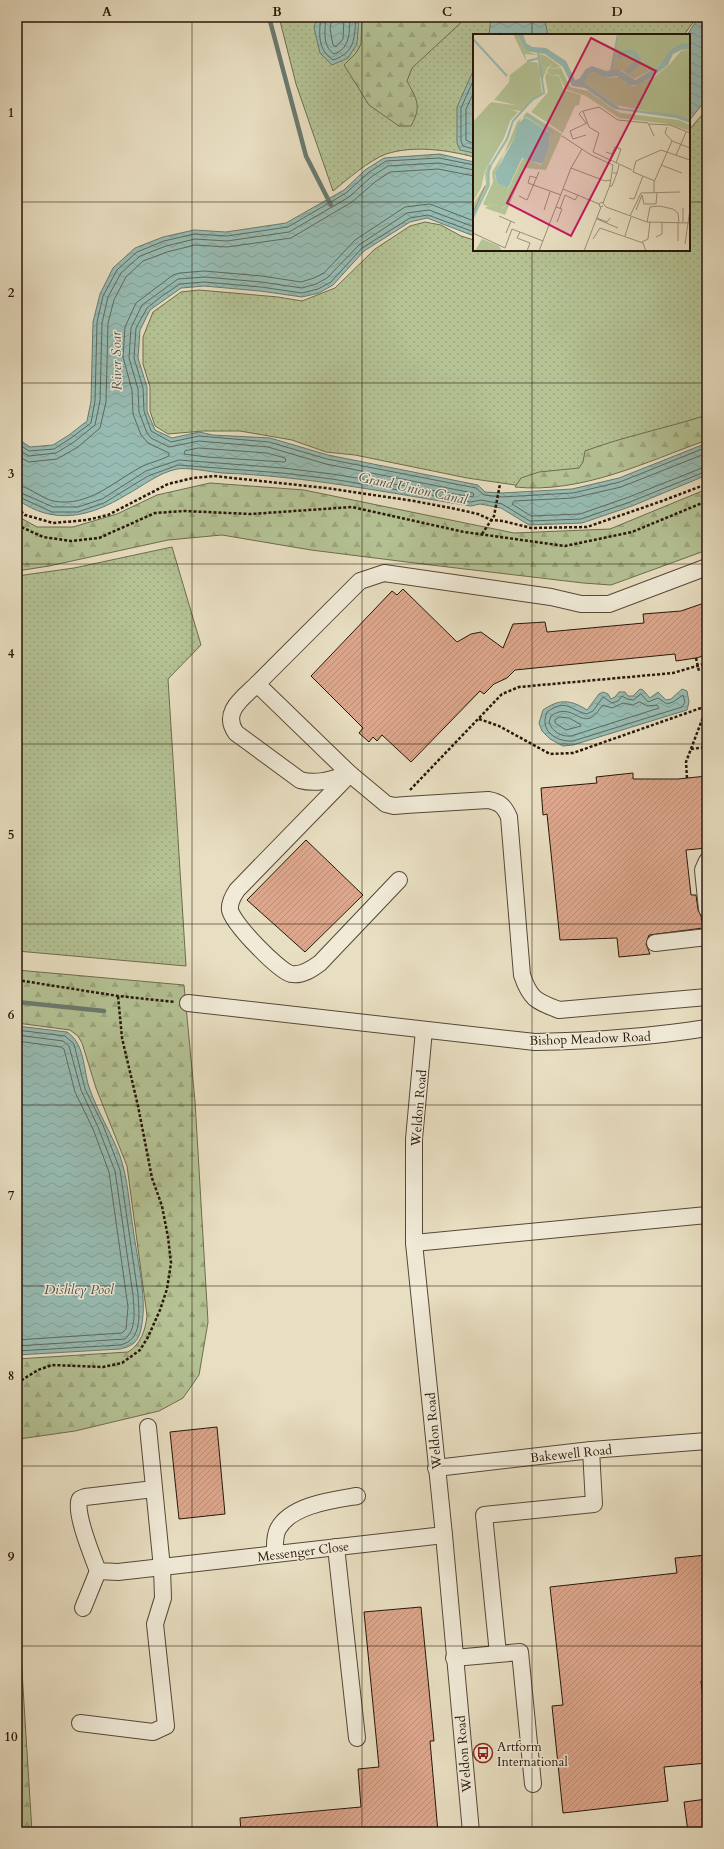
<svg xmlns="http://www.w3.org/2000/svg" width="724" height="1849" font-family="Cardo,serif">
<style>
.grass{fill:url(#grass-dots);stroke:#6e6c4e}
.forest{fill:url(#forest-firs);stroke:#6e6c4e}
.water{fill:url(#water-waves);stroke:#6a7a6f}
.lines{fill:none;stroke-linecap:round;stroke-linejoin:round}
.shore{stroke:#5f695e;stroke-width:1}
.stream{stroke:#6a7a6f;stroke-width:4.5}
.building{fill:url(#building-hatch);stroke:#271609}
.minor-casing{stroke:#574837;stroke-width:18}
.path{stroke:#271609;stroke-width:2.5;stroke-dasharray:3 2;stroke-linecap:butt}
.minor{stroke:#f0ead7;stroke-width:16}
.grid{fill:none;stroke:#271609;stroke-width:1;stroke-opacity:0.55}
.labels{text-anchor:middle;stroke-width:3;stroke-linejoin:round;paint-order:stroke}
.street-label{font-size:13px;fill:#271609;stroke:#f0ead7}
.poi-label{font-size:13px;fill:#271609;stroke:#f0ead7;text-anchor:start}
.water-label{font-size:14px;font-style:italic;fill:#4e5044;stroke:#f0ead7}
.inset-river{fill:none;stroke:#97bcb3;stroke-width:2}
.inset-road{fill:none;stroke:#9b8e77;stroke-width:1}
.view{fill:#c2185b;fill-opacity:0.15;stroke:#c2185b;stroke-width:2}
.inset-edge{fill:none;stroke:#271609;stroke-width:2}
.neatline{fill:none;stroke:#271609;stroke-width:1.5}
.grid-label{font-size:13px;text-anchor:middle;font-weight:bold;fill:#271609}
</style>
<defs>
<pattern id="grass-dots" width="8" height="8" patternUnits="userSpaceOnUse"><rect width="8" height="8" fill="#b4c294"/><path d="M2 2h.1M6 6h.1" fill="none" stroke="#9ba67e" stroke-width="1.8" stroke-linecap="round"/></pattern>
<pattern id="forest-firs" width="22" height="20" patternUnits="userSpaceOnUse"><rect width="22" height="20" fill="#b4c294"/><path d="M5 1l3.5 6h-7zM16 11l3.5 6h-7z" fill="#9ba67e"/></pattern>
<pattern id="water-waves" width="16" height="10" patternUnits="userSpaceOnUse"><rect width="16" height="10" fill="#97bcb3"/><path d="M0 5q4-4 8 0t8 0" fill="none" stroke="#82a199"/></pattern>
<pattern id="building-hatch" width="6" height="6" patternUnits="userSpaceOnUse"><rect width="6" height="6" fill="#dca78d"/><path d="M-1 1l2-2M0 6l6-6M5 7l2-2" fill="none" stroke="#bd8f78"/></pattern>
</defs>
<rect width="100%" height="100%" fill="#e8dec1"/>
<filter id="stains"><feTurbulence type="fractalNoise" baseFrequency=".005" numOctaves="4"/><feColorMatrix values="0 0 0 0 .2 0 0 0 0 .09 0 0 0 0 .02 0 0 0 .5 -.17"/></filter>
<radialGradient id="worn" r=".72"><stop offset=".6" stop-color="#630" stop-opacity="0"/><stop offset="1" stop-color="#630" stop-opacity=".3"/></radialGradient>
<!-- grass -->
<g class="grass">
<path d="M279,17H697L684,35H474V157C447,150 414,145 386,154C368,161 348,179 333,191L296,84Z"/>
<polygon points="707,109 707,437 529,487 467,478 355,455 326,452 292,440 240,431 203,431 168,434 155,426 150,411 150,387 143,364 143,337 153,312 181,292 199,290 278,297 302,301 335,288 375,249 410,226 425,222 441,225 461,236 474,240 474,250 689,250 689,130"/>
<polygon points="172,547 201,645 168,679 186,966 17,951 17,576 74,568"/>
</g>
<!-- forest -->
<g class="forest">
<path d="M362,17H467L412,68L407,81C417,100 422,106 411,126H399L369,105L344,65L356,53L361,44Z"/>
<path d="M707,415V440C646,462 581,494 515,487L521,478L539,472L579,468L583,462L585,451C625,436 667,428 707,415Z"/>
<polygon points="210,483 304,490 514,533 610,529 707,489 707,550 611,585 583,583 431,565 311,550 222,535 168,540 49,566 17,571 17,516 37,527 73,527 117,514 157,495"/>
<path d="M17,970L184,985L195,1101L208,1322L199,1375L183,1398L159,1411L75,1431L19,1439L17,1441V1359L128,1352C141,1344 145,1331 147,1316L127,1166L96,1088L82,1043L78,1036L70,1030L17,1023Z"/>
<polygon points="17,1591 32,1832 17,1832"/>
</g>
<!-- water -->
<g class="water">
<polygon points="317,17 359,17 357,44 348,58 332,65 320,53 314,28"/>
<polygon points="491,17 544,17 548,35 489,35"/>
<polygon points="699,17 707,17 707,98 689,121 689,35 687,35"/>
<polygon points="474,69 474,153 460,150 457,143 457,107"/>
<path d="M440,154L474,162V236L427,218L410,222L364,251L333,285L319,293L302,297L260,291L204,286L181,288L150,310L140,330L138,358L147,387V411L155,430L172,438L199,432L213,435L270,438L328,455L478,485L485,492L502,493L572,489L619,478L707,443V475L632,506L582,523L529,525L501,508L480,504L471,506C389,493 306,476 222,473C211,472 187,467 177,469C158,473 143,486 126,495C90,517 53,526 17,499V438L30,447L53,445L69,435L87,421L91,401L93,322L100,294L113,268L135,248L163,237L194,230L226,232L286,223L344,190L365,170L384,158Z"/>
<path d="M640,689L643,690L650,698L658,692L666,700L671,699L682,689L687,691L689,702L687,710L573,745L563,746L550,739L542,731L539,723L543,710C559,699 570,699 587,710L599,694L603,692L608,694L611,699L615,697L619,692H625L628,696H633Z"/>
<path d="M17,1026L67,1032C85,1044 83,1068 89,1087C97,1111 111,1132 120,1156C128,1179 129,1204 133,1228C137,1259 149,1303 140,1333C137,1343 130,1347 120,1349L17,1355Z"/>
</g>
<g class="lines">
<!-- shore -->
<g class="shore">
<path d="M321,17C319,33 317,49 333,60C356,52 354,38 356,17"/>
<path d="M326,17C325,30 322,46 334,54C351,48 349,32 350,17"/>
<polyline points="332,17 330,29 333,45 336,47 343,39 344,17"/>
<polyline points="474,79 461,108 461,141 463,146 474,149"/>
<polyline points="474,92 466,109 466,140 474,144"/>
<polyline points="474,232 428,215 410,218 362,248 331,282 318,289 302,293 261,287 204,282 180,284 162,296 147,308 136,328 134,358 143,388 144,411 151,431 171,442 199,436 269,442 327,459 476,488 484,495 502,497 573,493 620,482 707,447"/>
<polyline points="17,443 29,451 54,449 71,438 91,423 95,401 97,322 103,296 117,270 137,252 164,241 194,234 227,236 288,227 346,193 368,173 386,161 439,158 474,165"/>
<polygon points="199,448 267,453 285,458 286,461 284,462 207,457 184,454 185,451"/>
<polyline points="17,449 29,456 56,453 74,442 95,425 100,401 102,323 108,297 121,273 140,256 166,246 195,239 227,241 289,232 349,197 371,177 388,166 439,163 474,170"/>
<polyline points="707,453 621,487 573,498 514,501 512,504 531,516 580,514 629,497 707,466"/>
<polyline points="17,456 29,462 57,459 78,447 100,428 106,402 108,323 114,300 126,277 143,261 167,252 195,245 227,247 291,238 352,202 375,182 390,172 438,169 474,176"/>
<path d="M17,485C28,486 41,498 53,501C89,508 115,480 143,466C152,462 161,460 169,456V453L148,443L141,435L133,414L132,390L123,357L125,327L136,303L173,275L180,273L204,271L262,276L301,282L314,278L324,273L355,240L405,207L430,204L474,221"/>
<polyline points="17,491 53,507 78,507 102,499 146,471 179,460 283,468 332,474 473,497 474,494 473,493 326,464 268,447 199,441 169,447 151,438 147,433 139,412 138,389 129,358 131,328 142,305 178,279 205,277 261,282 302,288 316,284 327,278 359,245 407,213 429,210 474,227"/>
<polyline points="17,496 52,512 78,512 104,503 148,476 178,465 282,473 332,479 471,502 481,500 502,504 530,521 581,519 630,502 707,471"/>
<path d="M641,694L648,702L658,698L667,704L673,702L683,695L685,702L682,707L573,741C556,742 539,731 547,712C567,698 569,710 587,714L593,711L603,697L612,703L618,701L622,696L627,699L633,700Z"/>
<path d="M640,702L647,706L657,705L659,708L571,736C562,737 552,732 549,722L551,716C570,702 580,725 592,717C597,714 599,709 603,705L612,708L623,703L632,705Z"/>
<polygon points="560,717 569,718 580,724 581,726 566,730 555,723 555,720"/>
<path d="M17,1030L65,1036L74,1044L85,1089L103,1125L120,1170L138,1294C139,1314 143,1340 120,1345L17,1351"/>
<path d="M17,1035L63,1041L69,1046L81,1090L98,1127L115,1171L133,1295C134,1309 137,1329 125,1339L17,1346"/>
<polyline points="17,1041 61,1047 64,1049 75,1092 93,1129 109,1172 128,1307 126,1329 122,1333 17,1340"/>
</g>
<!-- stream -->
<g class="stream">
<polyline points="269,17 306,156 331,205"/>
<polyline points="17,1002 104,1011"/>
</g>
</g>
<!-- building -->
<g class="building">
<polygon points="403,589 457,642 471,634 481,632 503,648 513,624 545,622 547,632 644,623 643,614 681,611 707,602 707,655 696,658 676,661 675,654 515,670 507,678 494,684 484,694 480,691 411,762 382,735 377,741 373,737 369,742 359,733 363,728 311,676 392,591 397,595"/>
<polygon points="633,773 633,779 678,779 707,776 707,848 686,850 691,895 696,895 698,910 701,916 703,928 649,935 646,944 650,954 619,957 617,938 560,940 547,814 543,815 541,788 597,783 596,777"/>
<polygon points="306,840 363,895 305,952 247,900"/>
<polygon points="217,1427 225,1514 179,1519 170,1432"/>
<polygon points="707,1555 707,1680 701,1681 707,1735 707,1763 664,1767 668,1801 563,1813 552,1706 563,1705 550,1587 677,1573 675,1558"/>
<polygon points="421,1607 434,1741 430,1741 438,1832 241,1832 240,1818 361,1807 358,1769 379,1767 364,1612"/>
<polygon points="707,1799 707,1832 688,1832 684,1802"/>
</g>
<g class="lines">
<!-- minor casing -->
<g class="minor-casing">
<g id="minor">
<path d="M707,567L609,604H581L551,597L384,573L360,581L257,684L350,774L386,804L394,806L406,805L488,800C500,802 504,806 509,817L522,975C530,999 536,1001 559,1010L707,997"/>
<path d="M257,684C243,698 221,712 236,733L300,780C318,785 332,779 349,774"/>
<path d="M350,774L237,890C233,896 229,903 230,910C233,924 278,970 291,974C302,976 312,969 320,963L399,880"/>
<polyline points="707,861 703,870 707,909"/>
<polyline points="655,943 707,937"/>
<path d="M188,1003L535,1042C593,1041 650,1037 707,1028"/>
<polyline points="424,1030 414,1139 414,1243 444,1535 471,1832"/>
<polyline points="414,1243 707,1215"/>
<polyline points="436,1468 591,1450 707,1441"/>
<path d="M154,1489L85,1497L80,1499C73,1509 93,1558 98,1571L118,1572L444,1535"/>
<polyline points="336,1547 357,1738"/>
<path d="M275,1554C275,1546 274,1537 278,1529C291,1505 333,1500 357,1496"/>
<polyline points="83,1608 98,1571"/>
<polyline points="498,1654 484,1515 594,1504 591,1450"/>
<polyline points="454,1658 520,1652 533,1784"/>
<polyline points="80,1723 153,1732 166,1726 155,1624 163,1598 162,1568 148,1427"/>
</g>
</g>
<!-- path -->
<g class="path">
<polyline points="17,508 25,515 53,523 87,520 108,515 168,484 193,478 214,476 326,488 414,501 456,509 478,514 491,520 503,521 531,528 587,527 662,501 707,484"/>
<polyline points="17,525 43,537 71,541 99,538 155,513 184,511 251,514 352,507 464,532 565,546 632,532 707,501"/>
<polyline points="482,534 494,516 500,484"/>
<polyline points="696,658 699,671"/>
<polyline points="479,719 499,726 550,754 573,753 701,708"/>
<polyline points="691,749 707,747"/>
<polyline points="687,778 686,762 705,712"/>
<polyline points="410,790 502,694 519,687 673,673 707,663"/>
<polyline points="17,980 118,996 175,1002"/>
<polyline points="17,1383 38,1370 52,1365 103,1367 122,1363 140,1350 148,1337 160,1310 167,1289 171,1263 168,1237 162,1206 152,1178 138,1106 122,1038 118,996"/>
</g>
<!-- minor -->
<use href="#minor" class="minor"/>
</g>
<!-- grid -->
<path class="grid" d="M192,17V1832M362,17V1832M532,17V35M17,202H474M689,202H707M532,250V1832M17,383H707M17,564H707M17,744H707M17,924H707M17,1105H707M17,1286H707M17,1466H707M17,1646H707"/>
<!-- icons -->
<defs>
<g id="bus-ring" transform="scale(1)"><circle r="9.5" fill="#f0ead7" stroke="#8f2418" stroke-width="1.5"/><path d="M-5-6H5V4H4V6H2V4H-2V6H-4V4H-5ZM-3.5-4V0h7V-4ZM-3.5 1.2v1.5H-2V1.2ZM2 1.2v1.5H3.5V1.2Z" fill="#8f2418"/></g>
</defs>
<g fill-rule="evenodd">
<use href="#bus-ring" x="483" y="1753"/>
</g>
<g class="labels">
<!-- street labels -->
<g class="street-label">
<text transform="translate(590 1038) rotate(-2)" y="5">Bishop Meadow Road</text>
<text transform="translate(418 1108) rotate(-85)" y="5">Weldon Road</text>
<text transform="translate(433 1431) rotate(-95)" y="5">Weldon Road</text>
<text transform="translate(571 1453) rotate(-6)" y="5">Bakewell Road</text>
<text transform="translate(303 1551) rotate(-7)" y="5">Messenger Close</text>
<text transform="translate(463 1754) rotate(-95)" y="5">Weldon Road</text>
</g>
<!-- poi labels -->
<g class="poi-label">
<text x="497" y="1751">Artform<tspan x="497" dy="15">International</tspan></text>
</g>
<!-- water labels -->
<g class="water-label">
<text transform="translate(116 361) rotate(-91)" y="5">River Soar</text>
<text transform="translate(413 488) rotate(12)" y="5">Grand Union Canal</text>
<text x="79" y="1294">Dishley Pool</text>
</g>
</g>
<!-- overview -->
<g transform="translate(473 34)">
<rect width="217" height="217" fill="#e8dec1"/>
<path d="M40,0H44L53,17L65,21L52,20L53,27ZM146,0H217V10L199,14L186,32L161,45L148,36H139ZM217,15V85L143,71L112,49L115,40L121,38L131,44L146,43L153,49L161,52L181,43L196,31L208,17ZM67,20L73,22L88,33L75,35L80,30L74,34L68,33ZM55,27L65,29L69,59L52,73L21,66L36,48L37,41ZM74,38L78,42H86L91,56L108,61L106,71L102,72L90,99L58,78L75,58L72,43ZM31,119L22,141L24,149L35,154L32,171L30,174L18,170L14,172L10,170L20,148L19,138Z" fill="#b4c294"/>
<path d="M155,19L160,22L161,26L152,29L148,33L146,25ZM67,26V33L74,34L69,47L66,39ZM88,34L97,53L115,57L140,75L148,79L206,86L217,91V97L195,90L146,84L113,62L92,55L86,41L78,42L74,37L75,35ZM18,68L49,72L52,74L48,77L40,76L18,71ZM142,71L206,79L217,82V85ZM54,78L89,100L73,136L52,134L32,181L12,174L18,170L31,174L35,155L49,126L52,124L68,131L76,114L77,99L53,83L49,84ZM48,84L41,105L31,120L44,88ZM16,130L19,133L16,139L17,151L0,186V170L13,150L12,139Z" fill="#b4c294"/>
<path d="M17,69L45,78L37,87L31,104L12,137L8,154L0,168V88Z" fill="#b4c294"/>
<path d="M18,77L35,87L29,96L13,86ZM10,91L26,101L21,110L4,100ZM8,107L20,113L8,135L0,130V121ZM0,135L8,143L0,155ZM9,205L26,212L29,217H2Z" fill="#b4c294"/>
<path d="M44,0H50L53,9L59,13L73,14L93,27L102,46L106,45L113,35L119,32L133,37L145,35L162,46L186,32L198,15L210,9L217,10V15L208,16L200,20L195,31L178,44L164,51H156L144,42L131,44L121,38L115,40L112,49L147,74L205,81L217,85V89L203,84L141,75L112,54L99,52L90,33L72,20L53,17ZM156,15L164,18L168,24L165,32L155,40L152,38L154,34L161,28L160,21L155,19L146,25L144,23L148,18ZM52,83L77,99L76,114L69,130L49,124L35,154L24,149L22,139L41,105L45,90Z" fill="#97bcb3"/>
<path class="inset-river" d="M0,5L34,42M54,27L67,24M138,37L145,0M53,80L81,99M0,183L15,153L16,134L34,105L40,87L59,66L71,59L65,18"/>
<path class="inset-road" d="M109,77L106,80L113,89M176,90L197,91L217,99M194,93L192,99L199,107M113,101L100,105L97,97L114,89M89,102L118,121L140,131L137,151L130,169M208,110L213,98M133,118L139,120L137,126M139,120L142,113L148,115L143,129M203,121L208,110M188,131L209,139M98,134L132,147L138,146M159,136L120,118L126,99L116,93L110,77L126,73L145,86L175,89L181,102M140,139H144L146,131M64,144L57,142L55,149L88,161M182,147L160,138L163,127L188,116L217,126M136,152H139L144,139M90,155L126,170M181,158V148L199,107L217,114M169,161L171,170H183L184,159M46,162L54,166L66,138M156,164L161,165L170,142M130,172L127,173L126,170L129,168L133,173L174,188L217,189M83,173L89,175L84,188M87,175L92,161L102,166L105,161M71,176L77,158M163,176L169,161M0,179L12,152M26,182L42,189M157,182L168,159L207,158M124,184L134,188L137,184M124,185L145,194M174,188L177,173L186,172L200,175L205,179L206,189M210,188V174M47,198L44,204L57,209L54,217M0,199L32,214L39,195L70,207M33,199L38,187M152,202L158,183M183,203L189,200V189M120,205L127,194L170,209L173,217M205,207V189M169,208L175,205L177,188M212,210L217,175M66,217L98,134L109,115M111,217L128,173"/>
<path class="view" d="M118,4L183,37L98,202L34,169Z"/>
<rect width="217" height="217" class="inset-edge"/>
</g>
<!-- margin -->
<rect width="724" height="1849" fill="none" stroke="#e8dec1" stroke-width="44"/>
<rect x="22" y="22" width="680" height="1805" class="neatline"/>
<g class="grid-label">
<text x="107" y="16">A</text>
<text x="277" y="16">B</text>
<text x="447" y="16">C</text>
<text x="617" y="16">D</text>
<text x="11" y="117">1</text>
<text x="11" y="297">2</text>
<text x="11" y="478">3</text>
<text x="11" y="658">4</text>
<text x="11" y="839">5</text>
<text x="11" y="1019">6</text>
<text x="11" y="1200">7</text>
<text x="11" y="1380">8</text>
<text x="11" y="1561">9</text>
<text x="11" y="1741">10</text>
</g>
<rect width="100%" height="100%" filter="url(#stains)"/>
<rect width="100%" height="100%" fill="url(#worn)"/>
</svg>
